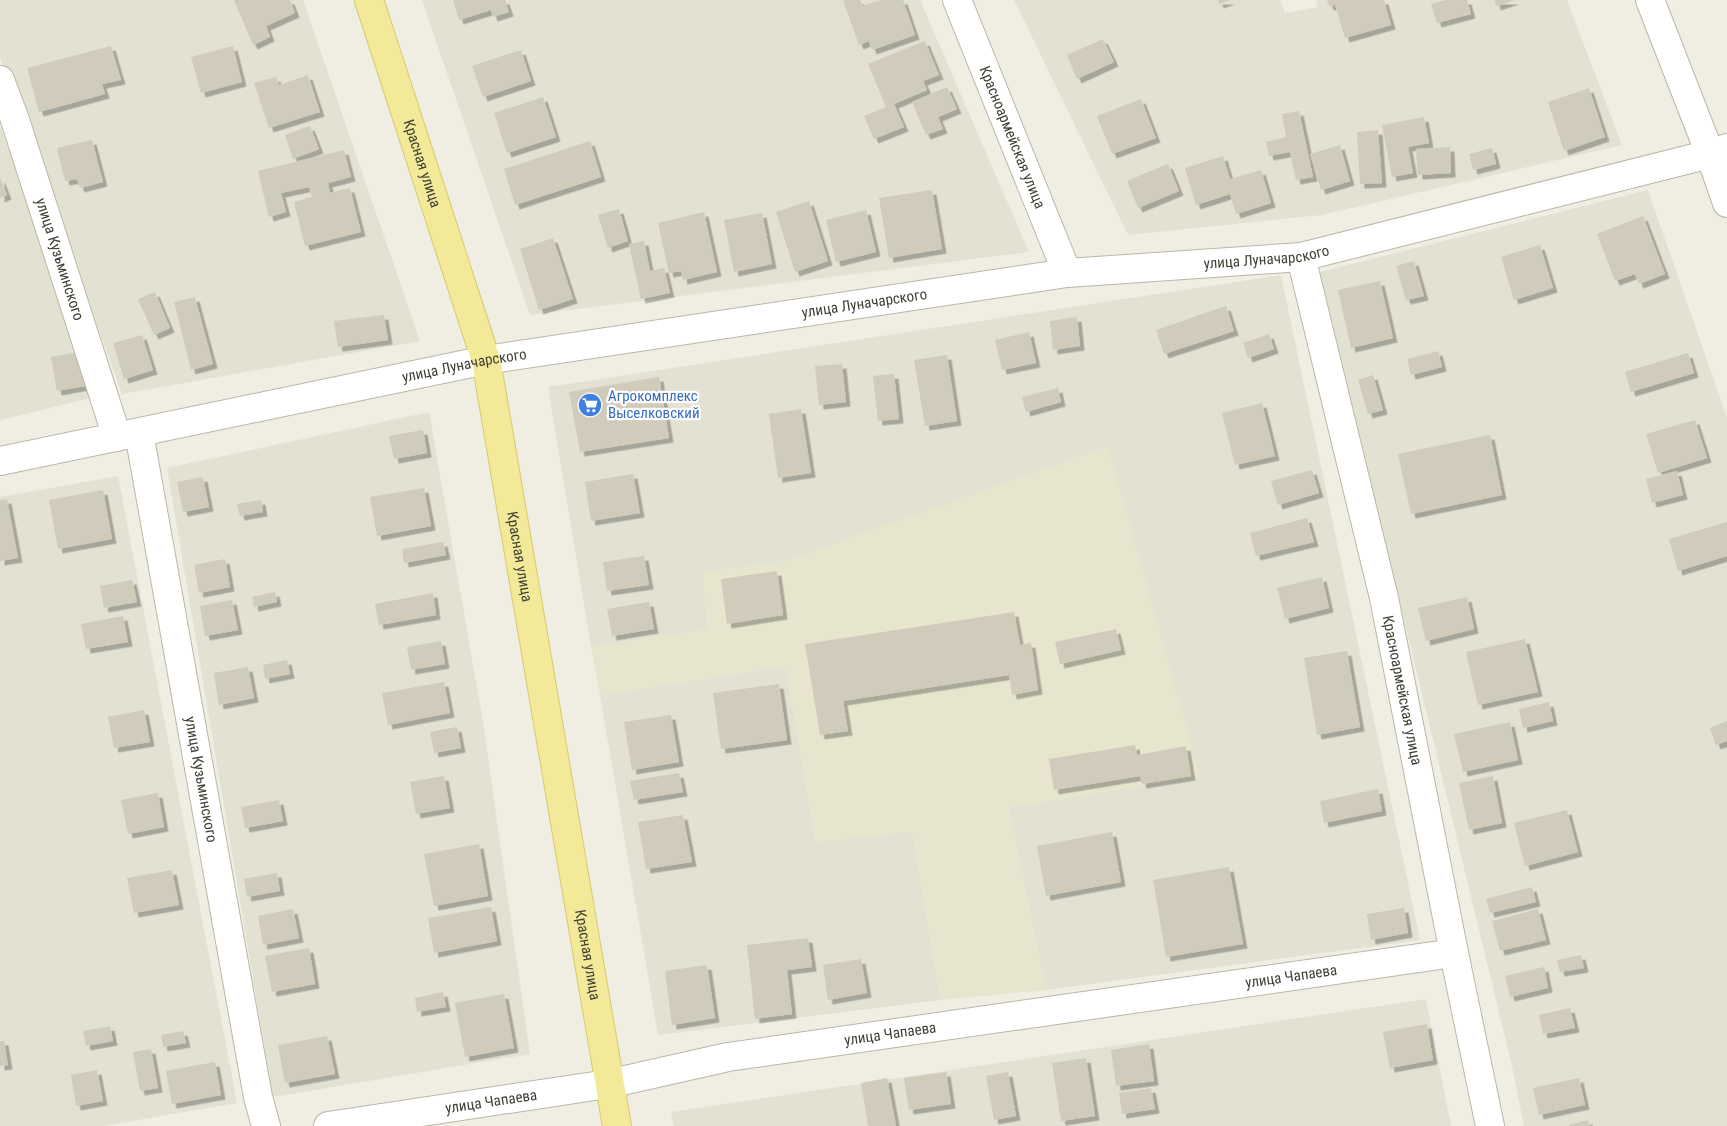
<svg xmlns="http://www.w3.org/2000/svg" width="1727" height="1126" font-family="'Roboto Condensed',sans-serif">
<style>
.residential{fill:#e3e1d2}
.education{fill:#e8e5ce}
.building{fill:#d0cbba;filter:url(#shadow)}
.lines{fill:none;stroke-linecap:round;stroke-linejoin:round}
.minor-casing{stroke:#bab7a7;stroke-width:30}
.major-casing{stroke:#d6ca6b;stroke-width:30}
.minor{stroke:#fff;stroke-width:28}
.major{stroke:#f3ea99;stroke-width:28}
.labels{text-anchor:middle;stroke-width:4.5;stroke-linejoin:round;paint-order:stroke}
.street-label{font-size:15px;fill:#413e34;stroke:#fff}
.shop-label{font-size:15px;fill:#366cbe;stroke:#fff;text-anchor:start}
</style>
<defs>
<filter id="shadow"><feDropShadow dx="4.5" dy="4.5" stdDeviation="0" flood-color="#0004"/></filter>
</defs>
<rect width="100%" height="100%" fill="#f0eee3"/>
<!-- residential -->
<g class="residential">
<polygon points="0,0 303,0 420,341 122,394 0,57"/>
<polygon points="422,0 920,0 1029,252 530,315"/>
<polygon points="1014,0 1280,0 1285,13 1318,7 1316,0 1567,0 1622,145 1322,215 1128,235"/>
<polygon points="0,126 70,321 95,397 0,420"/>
<polygon points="1648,190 1727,418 1727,1126 1524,1126 1511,1062 1320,272"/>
<polygon points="1281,275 1420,940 1046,990 1008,807 1199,776 785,561 703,573 708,630 591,647 548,387"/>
<polygon points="429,412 483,722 530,1054 273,1097 167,468"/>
<polygon points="118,476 237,1103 103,1126 0,1126 0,497"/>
<polygon points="786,666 816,842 912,831 941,1000 658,1035 600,695"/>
<polygon points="1426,999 1451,1126 674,1126 671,1112"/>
</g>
<!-- education -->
<polygon class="education" points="1108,446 1200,776 1008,807 1046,990 941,1000 912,832 816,842 786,666 600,695 591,647 708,630 703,573 785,561"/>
<!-- building -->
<g class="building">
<polygon points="234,0 290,0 295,13 266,26 270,37 253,45"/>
<polygon points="453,0 505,0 509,12 493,17 491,10 459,20"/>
<polygon points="843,0 860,0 862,6 881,0 903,0 915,35 872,50 869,41 859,45"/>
<polygon points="1218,0 1230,0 1219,4"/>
<polygon points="1327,0 1384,0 1391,25 1345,38 1335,5 1329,6"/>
<polygon points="1446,0 1467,0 1471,14 1437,23 1431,4"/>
<polygon points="1495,0 1515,0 1496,6"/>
<polygon points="1103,39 1114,62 1077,79 1067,55"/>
<polygon points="925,41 939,75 923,81 927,90 894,104 904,127 874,139 864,116 886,107 868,64"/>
<polygon points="111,46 121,80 102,84 105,94 39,112 27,68"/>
<polygon points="233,46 242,82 201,93 191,57"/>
<polygon points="521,50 531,81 483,97 472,66"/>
<polygon points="308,75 320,112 269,128 254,83 276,77 279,85"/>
<polygon points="947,87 957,109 938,117 943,129 926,135 912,102"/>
<polygon points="1589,88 1605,137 1564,151 1548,102"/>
<polygon points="543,97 556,137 507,153 494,113"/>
<polygon points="1141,99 1156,138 1112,154 1097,116"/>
<polygon points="1299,111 1313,177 1296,180 1290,152 1269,156 1266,142 1286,137 1282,114"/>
<polygon points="1424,117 1429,143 1408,147 1413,173 1392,177 1382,125"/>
<polygon points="310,126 319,149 293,159 285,135"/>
<polygon points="1378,130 1382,183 1360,184 1357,132"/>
<polygon points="92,140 103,182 80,188 77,179 65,181 57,148"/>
<polygon points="590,141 601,177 515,205 504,169"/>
<polygon points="1340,145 1350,181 1321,190 1310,154"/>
<polygon points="1450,147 1451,173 1418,175 1416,149"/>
<polygon points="1492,148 1496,164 1473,170 1469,154"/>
<polygon points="344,150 351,177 328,183 330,193 350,188 361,232 305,246 294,202 312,197 309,187 281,193 286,212 269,217 258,171"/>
<polygon points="1223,156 1230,179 1261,170 1271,203 1236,214 1230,194 1196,205 1185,168"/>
<polygon points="1168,164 1179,191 1138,208 1127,181"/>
<polygon points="0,177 7,195 0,198"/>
<polygon points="932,190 942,249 889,258 879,198"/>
<polygon points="809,201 828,261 795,272 776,212"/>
<polygon points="619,209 628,241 608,248 598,215"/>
<polygon points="866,210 876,252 836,262 826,220"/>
<polygon points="704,212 717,272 683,280 681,271 669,273 658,223"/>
<polygon points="762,213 772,264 734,272 724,220"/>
<polygon points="1643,216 1665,274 1639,284 1635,274 1615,281 1597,234"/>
<polygon points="553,238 573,299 539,310 520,249"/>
<polygon points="644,241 650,271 664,268 670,293 641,299 629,244"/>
<polygon points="1540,245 1553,288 1514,300 1501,257"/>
<polygon points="1414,261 1424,296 1406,300 1396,266"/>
<polygon points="1380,281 1393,338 1351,348 1338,290"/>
<polygon points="155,292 170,328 154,335 138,299"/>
<polygon points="195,297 213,364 191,370 174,302"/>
<polygon points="1226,306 1234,331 1164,354 1156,330"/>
<polygon points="384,315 388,340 338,347 334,321"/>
<polygon points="1077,317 1080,346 1053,350 1050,321"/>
<polygon points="1029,332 1036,363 1002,370 995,340"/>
<polygon points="1269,334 1274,349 1248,358 1243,343"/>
<polygon points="142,335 153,370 124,379 113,343"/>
<polygon points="1438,351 1442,367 1411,375 1407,359"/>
<polygon points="78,352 85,386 57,391 51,357"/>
<polygon points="1688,353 1694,373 1631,392 1625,372"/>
<polygon points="947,355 957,421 925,426 914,360"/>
<polygon points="842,364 846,402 819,405 815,366"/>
<polygon points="894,374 899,419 878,421 873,376"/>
<polygon points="1373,375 1383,410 1368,414 1358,380"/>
<polygon points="659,377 669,438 580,452 569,392"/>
<polygon points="1058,388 1061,402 1026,412 1022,397"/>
<polygon points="1262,403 1275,456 1235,465 1222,413"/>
<polygon points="801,409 811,473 778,478 769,414"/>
<polygon points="1695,420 1707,458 1658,473 1646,434"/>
<polygon points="423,430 427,453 394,459 389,436"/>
<polygon points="1490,435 1502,495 1411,514 1398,454"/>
<polygon points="1312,470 1319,493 1278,505 1271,481"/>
<polygon points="1677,471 1683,495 1652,503 1646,479"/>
<polygon points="633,474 640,513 591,521 585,482"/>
<polygon points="203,477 209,507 183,512 177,482"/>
<polygon points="424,488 431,526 377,536 370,497"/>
<polygon points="103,490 112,539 58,549 49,500"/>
<polygon points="7,499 18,558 0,561 0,500"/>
<polygon points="261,500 263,512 240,516 237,504"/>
<polygon points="1307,518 1314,542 1256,556 1250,533"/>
<polygon points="1727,522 1727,556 1678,571 1669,539"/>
<polygon points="443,542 446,555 404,563 402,549"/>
<polygon points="644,556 649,585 607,591 603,562"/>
<polygon points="225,559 230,587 199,593 194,565"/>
<polygon points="777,571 783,615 727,624 721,579"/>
<polygon points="1322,577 1329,608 1285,619 1277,588"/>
<polygon points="132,580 137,602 104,608 100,586"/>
<polygon points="275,592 277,602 254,607 252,597"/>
<polygon points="433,593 436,615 379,625 375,604"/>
<polygon points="1467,597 1474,629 1426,641 1418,608"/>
<polygon points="232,600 238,630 205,636 200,606"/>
<polygon points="649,602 654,629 612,636 607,609"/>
<polygon points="1014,612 1020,645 1031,643 1038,690 1012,695 1009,675 843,701 848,731 820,735 805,644"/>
<polygon points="123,616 128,642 86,649 81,624"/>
<polygon points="1116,629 1121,650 1060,664 1055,642"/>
<polygon points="1525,639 1538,692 1478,705 1466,652"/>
<polygon points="441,641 445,664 411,670 407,647"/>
<polygon points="1347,651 1360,727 1317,735 1304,658"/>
<polygon points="287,660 290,674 265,679 263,665"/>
<polygon points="248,667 254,698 219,705 214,673"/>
<polygon points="444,682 450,713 388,725 382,693"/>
<polygon points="779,684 787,740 721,749 713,693"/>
<polygon points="1549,702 1553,721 1523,728 1519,709"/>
<polygon points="144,710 150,742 114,748 108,717"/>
<polygon points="671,715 679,762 632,770 624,722"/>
<polygon points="1727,721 1727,741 1716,745 1710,728"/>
<polygon points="1510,722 1518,760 1463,772 1454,734"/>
<polygon points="457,727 461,748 434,753 430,732"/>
<polygon points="1135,745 1137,755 1186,746 1191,776 1142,784 1140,776 1054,790 1049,759"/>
<polygon points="679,773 683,792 634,800 630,781"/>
<polygon points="444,776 450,808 416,814 410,782"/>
<polygon points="1493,776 1502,823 1469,830 1459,783"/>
<polygon points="1378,789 1382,811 1324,823 1320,801"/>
<polygon points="158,793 164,827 128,834 121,800"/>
<polygon points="279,800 283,821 245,828 241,807"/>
<polygon points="1567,810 1578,852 1525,866 1514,823"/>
<polygon points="683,815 692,862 646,869 638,822"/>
<polygon points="1112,832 1121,882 1046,896 1037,846"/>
<polygon points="479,844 488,896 434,906 424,854"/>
<polygon points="1229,867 1243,944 1166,957 1153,880"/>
<polygon points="172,870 179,905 134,913 127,878"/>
<polygon points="277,873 280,891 247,897 244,879"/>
<polygon points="1532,887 1536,902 1490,913 1486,899"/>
<polygon points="491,907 497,941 434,953 428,918"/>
<polygon points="1404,908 1408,933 1371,940 1367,914"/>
<polygon points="293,909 299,938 263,945 258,916"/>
<polygon points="1538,909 1546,940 1500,951 1492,921"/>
<polygon points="808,938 812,967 787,970 792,1014 755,1019 747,945"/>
<polygon points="309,948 315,984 272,992 265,956"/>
<polygon points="1581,955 1584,968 1560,972 1557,960"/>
<polygon points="861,959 867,993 828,1000 823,965"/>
<polygon points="707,965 715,1018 672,1025 665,971"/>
<polygon points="1544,967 1548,988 1510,997 1505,976"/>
<polygon points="443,992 446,1007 417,1012 415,998"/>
<polygon points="504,994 514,1048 465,1057 455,1003"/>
<polygon points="1570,1008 1575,1028 1543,1034 1539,1015"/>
<polygon points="1427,1024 1433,1060 1390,1068 1383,1032"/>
<polygon points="110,1026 113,1041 86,1046 83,1031"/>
<polygon points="183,1031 186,1043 163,1047 161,1035"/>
<polygon points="327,1036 335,1074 285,1083 278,1045"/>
<polygon points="0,1041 4,1041 8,1065 0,1066"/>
<polygon points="1149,1044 1154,1081 1116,1086 1111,1050"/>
<polygon points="151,1049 158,1088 140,1091 133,1052"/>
<polygon points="1086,1058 1095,1116 1061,1121 1052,1063"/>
<polygon points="215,1062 221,1095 172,1104 166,1071"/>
<polygon points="97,1070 103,1101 76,1106 71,1075"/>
<polygon points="946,1072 951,1104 909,1110 904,1078"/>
<polygon points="1008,1072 1016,1116 994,1120 986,1076"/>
<polygon points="887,1078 896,1126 868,1126 861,1083"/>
<polygon points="1579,1078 1585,1105 1539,1115 1533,1088"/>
<polygon points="1151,1088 1155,1109 1122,1114 1119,1093"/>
<polygon points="1588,1120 1589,1126 1569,1126 1569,1125"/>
</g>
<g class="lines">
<!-- minor casing -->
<g class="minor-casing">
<g id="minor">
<path id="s1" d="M957,0L1067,273"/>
<polyline points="1650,0 1710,154 1727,203"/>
<path id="s2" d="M0,80L15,120L117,437"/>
<path id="s3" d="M1301,257L1384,598L1454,953L1490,1126"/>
<path id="s4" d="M139,433L258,1097L266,1126"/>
<path id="s5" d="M0,461L486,360L1067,273L1301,257L1710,154L1727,148"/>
<path id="s6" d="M328,1126L608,1084L728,1057L1454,953"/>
</g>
</g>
<!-- major casing -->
<g class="major-casing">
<g id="major">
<path id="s7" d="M369,0L486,360L617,1126"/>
</g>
</g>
<!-- minor -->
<use href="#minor" class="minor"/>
<!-- major -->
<use href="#major" class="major"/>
</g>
<!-- icons -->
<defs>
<g id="supermarket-disc" transform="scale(1.25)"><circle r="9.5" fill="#3f7fe0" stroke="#fff"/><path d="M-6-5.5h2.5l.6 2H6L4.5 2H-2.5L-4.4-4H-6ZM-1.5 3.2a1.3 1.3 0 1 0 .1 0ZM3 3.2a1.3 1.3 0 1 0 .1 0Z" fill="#fff"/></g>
</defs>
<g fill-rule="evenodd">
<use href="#supermarket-disc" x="590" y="405"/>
</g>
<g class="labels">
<!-- street labels -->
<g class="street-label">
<text dy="5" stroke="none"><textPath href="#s1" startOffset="148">Красноармейская улица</textPath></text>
<text dy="5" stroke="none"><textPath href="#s7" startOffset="172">Красная улица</textPath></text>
<text dy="5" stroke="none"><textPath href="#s5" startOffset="1284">улица Луначарского</textPath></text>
<text dy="5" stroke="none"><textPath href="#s2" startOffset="189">улица Кузьминского</textPath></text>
<text dy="5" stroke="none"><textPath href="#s5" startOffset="879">улица Луначарского</textPath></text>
<text dy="5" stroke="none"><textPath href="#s5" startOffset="474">улица Луначарского</textPath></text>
<text dy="5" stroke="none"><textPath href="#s7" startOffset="578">Красная улица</textPath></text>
<text dy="5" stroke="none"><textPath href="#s3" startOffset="445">Красноармейская улица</textPath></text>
<text dy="5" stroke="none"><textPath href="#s4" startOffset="352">улица Кузьминского</textPath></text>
<text dy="5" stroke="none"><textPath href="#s7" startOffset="982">Красная улица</textPath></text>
<text dy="5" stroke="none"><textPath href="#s6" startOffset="975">улица Чапаева</textPath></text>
<text dy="5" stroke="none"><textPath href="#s6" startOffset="570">улица Чапаева</textPath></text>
<text dy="5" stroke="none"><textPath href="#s6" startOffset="165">улица Чапаева</textPath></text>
</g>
<!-- shop labels -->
<g class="shop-label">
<text x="608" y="401">Агрокомплекс<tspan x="608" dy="17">Выселковский</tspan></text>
</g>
</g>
</svg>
